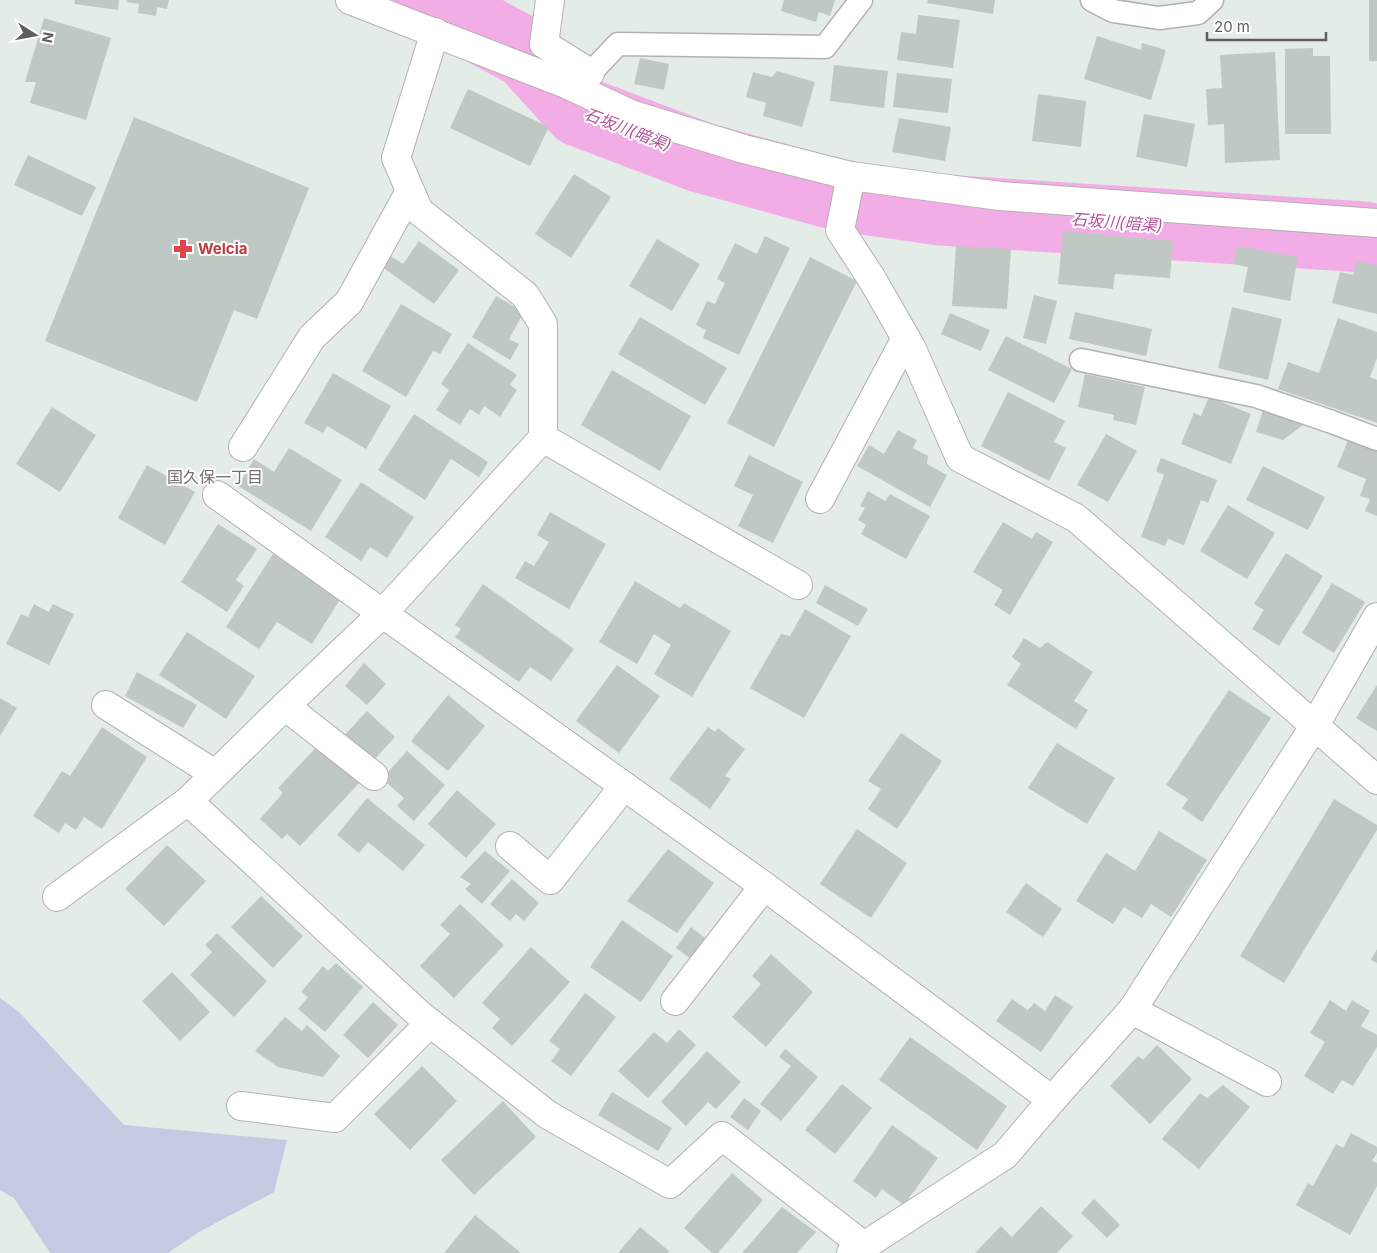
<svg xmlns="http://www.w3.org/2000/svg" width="1377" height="1253" font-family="Inter,'Noto Sans JP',sans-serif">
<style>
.green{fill:#c3cae1}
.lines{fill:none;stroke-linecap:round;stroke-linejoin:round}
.river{stroke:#f3ade6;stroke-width:71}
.building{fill:#c0c8c3}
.lane-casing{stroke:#b4afb2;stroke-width:25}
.street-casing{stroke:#b4afb2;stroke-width:30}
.lane{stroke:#fff;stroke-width:22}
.street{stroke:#fff;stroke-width:28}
.labels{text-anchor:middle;stroke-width:4;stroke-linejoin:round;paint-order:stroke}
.health-label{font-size:15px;font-weight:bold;fill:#be3a42;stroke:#fff;text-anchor:start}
.water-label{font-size:16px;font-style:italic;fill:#b35399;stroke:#fff}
.neighbourhood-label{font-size:16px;fill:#746d72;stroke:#fff}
</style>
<rect width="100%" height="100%" fill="#e4ece8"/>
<!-- green -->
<polygon class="green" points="0,998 19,1012 124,1125 287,1140 274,1192 199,1232 168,1253 50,1253 14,1198 0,1190"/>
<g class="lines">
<!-- river -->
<g class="river">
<polyline points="428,0 526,53 579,111 700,157 830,193"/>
<polyline points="857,198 941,210 1364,237 1377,240"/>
</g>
</g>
<!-- building -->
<g class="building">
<polygon points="75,0 119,0 118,10 74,4"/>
<polygon points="127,0 169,0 167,9 157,7 156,16 138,13 139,4 126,2"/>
<polygon points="784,0 835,0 830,16 819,12 816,22 781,11"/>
<polygon points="928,0 995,0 993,14 927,3"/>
<rect x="1369" y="0" width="8" height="61"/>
<polygon points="918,15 960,20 953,68 897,60 901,32 916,34"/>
<polygon points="44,18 111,38 86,120 30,103 36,82 25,82"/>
<polygon points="1097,36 1141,50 1142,43 1166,50 1151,100 1084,79"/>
<polygon points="1313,48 1313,56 1330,56 1331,134 1285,134 1285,49"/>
<polygon points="1275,52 1280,160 1225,163 1224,124 1208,125 1206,89 1222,88 1220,55"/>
<polygon points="640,58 669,64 664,90 634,84"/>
<polygon points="834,65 888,71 884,108 830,101"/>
<polygon points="777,71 815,82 802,127 763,116 766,103 746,97 753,72 772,77"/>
<polygon points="897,73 952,79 948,113 893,107"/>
<polygon points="468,89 549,127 530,166 450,128"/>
<polygon points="1038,94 1086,101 1081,147 1032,141"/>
<polygon points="1144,114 1195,124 1187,167 1136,157"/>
<polygon points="134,117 309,188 257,319 234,310 197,402 45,341"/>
<polygon points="899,118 951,127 945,161 892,152"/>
<polygon points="28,155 96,187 82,216 14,185"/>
<polygon points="574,174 611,197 571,258 535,234"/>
<polygon points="1063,231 1173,241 1170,278 1115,274 1113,289 1058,284"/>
<polygon points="765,236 790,248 739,355 703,338 706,330 696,325 707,301 715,304 725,283 717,279 735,243 757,254"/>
<polygon points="657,239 700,264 672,311 629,286"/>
<polygon points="419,241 459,270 434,304 382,267 390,256 403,264"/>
<polygon points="956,246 1011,249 1007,309 952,306"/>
<polygon points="1237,246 1298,257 1290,301 1243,292 1248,267 1233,264"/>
<polygon points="810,257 857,281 774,447 727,423"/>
<polygon points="1357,261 1377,265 1377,314 1332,303 1340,272 1353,275"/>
<polygon points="1034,295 1057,301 1046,344 1023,338"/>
<polygon points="496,296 524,312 509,339 519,344 510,360 472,337"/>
<polygon points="401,304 452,334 440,354 433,351 406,397 362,371"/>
<polygon points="1232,307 1282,319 1268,380 1218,368"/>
<polygon points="1075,312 1152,329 1146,356 1069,339"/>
<polygon points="950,313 990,330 981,351 941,334"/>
<polygon points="640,317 727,368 705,405 618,354"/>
<polygon points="1338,318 1377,332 1377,358 1370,377 1377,380 1377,423 1278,389 1288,362 1319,373"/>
<polygon points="1006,336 1072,369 1054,403 988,370"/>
<polygon points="468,343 517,375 510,385 517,390 500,417 484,406 479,415 470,409 460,425 436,410 449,390 441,384"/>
<polygon points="612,370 691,416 660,471 581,425"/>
<polygon points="333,373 391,406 366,449 327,426 323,433 304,423"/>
<polygon points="1085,374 1145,387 1136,425 1113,420 1114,415 1078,407"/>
<polygon points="1008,392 1065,421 1054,442 1066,448 1049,481 981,446"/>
<polygon points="1209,397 1251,414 1231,464 1181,444 1194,413 1201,416"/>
<polygon points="52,407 96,435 60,492 16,464"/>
<polygon points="1263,410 1303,425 1283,440 1256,432"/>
<polygon points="414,414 488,462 479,477 451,459 425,500 378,470"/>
<polygon points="898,430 917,440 913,448 928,456 927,464 947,475 930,507 857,466 869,445 884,454"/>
<polygon points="1106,434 1137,451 1108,502 1077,485"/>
<polygon points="1349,438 1377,449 1377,516 1365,511 1370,499 1360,496 1366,479 1337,467"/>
<polygon points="289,448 342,480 311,531 238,486 254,459 274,472"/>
<polygon points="749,455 803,482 773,543 738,526 753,495 734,486"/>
<polygon points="1161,458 1217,480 1208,503 1201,500 1184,545 1168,539 1165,546 1141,537 1164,475 1156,471"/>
<polygon points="147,465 195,492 165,545 118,518"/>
<polygon points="1263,466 1325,497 1308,530 1246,500"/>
<polygon points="361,482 414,517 387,558 370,547 361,561 325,537"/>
<polygon points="868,491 885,501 890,494 930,516 906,559 861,534 866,525 858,520 865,508 860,506"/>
<polygon points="1228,505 1275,533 1247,579 1200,551"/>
<polygon points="550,512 606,544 569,609 515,578 525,561 534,566 549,542 537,535"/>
<polygon points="1003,522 1032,539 1036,532 1053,542 1010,615 994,605 1003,590 973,572"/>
<polygon points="218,524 257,549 236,580 244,586 227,612 181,582"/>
<polygon points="1286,553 1323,576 1279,646 1252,629 1264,610 1254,604"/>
<polygon points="273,554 341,598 312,644 277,622 259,649 226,627"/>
<polygon points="635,581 680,608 684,603 731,631 692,697 654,674 671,645 654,634 637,664 599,642"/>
<polygon points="1332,583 1365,602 1334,653 1302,633"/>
<polygon points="483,584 574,649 551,681 530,667 519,682 455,637 461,629 455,625"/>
<polygon points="825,585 868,609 858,626 816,603"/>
<polygon points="34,604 49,612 53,604 74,614 49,665 6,644 21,614 28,617"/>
<polygon points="805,609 851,636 804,718 750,688 781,634 790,636"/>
<polygon points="187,632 255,676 226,719 159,675"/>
<polygon points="1024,638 1040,648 1047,642 1093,672 1074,701 1088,710 1076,729 1007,685 1021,664 1012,657"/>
<polygon points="364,663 386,684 367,705 345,686"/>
<polygon points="617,665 660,696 619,753 576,721"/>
<polygon points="137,672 197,705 183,728 125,696"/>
<polygon points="1377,685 1377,731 1356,718"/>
<polygon points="1229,690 1271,718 1202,822 1182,808 1188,799 1166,785"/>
<polygon points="448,695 485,726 448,771 411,741"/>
<polygon points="0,698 17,708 0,736"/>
<polygon points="367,711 395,737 370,764 342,738"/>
<polygon points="102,727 147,757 102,829 84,817 76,830 65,823 59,833 33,816 62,771 70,776"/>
<polygon points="708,727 715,732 718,728 745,749 725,776 731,779 710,809 669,779"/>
<polygon points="901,733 942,761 897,829 868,809 881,789 868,781"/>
<polygon points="321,742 362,780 300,846 287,834 282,839 260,819 283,793 278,788"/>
<polygon points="1057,743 1115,778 1087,824 1028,788"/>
<polygon points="407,751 445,785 414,821 397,806 404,798 382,779"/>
<polygon points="457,790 496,824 466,858 428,824"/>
<polygon points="367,798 425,845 403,871 368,842 359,853 337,835"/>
<polygon points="1334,799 1377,825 1377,830 1284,983 1240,956"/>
<polygon points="857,829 907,863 871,918 820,884"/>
<polygon points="1159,831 1207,860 1171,917 1151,904 1142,918 1124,907 1113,924 1076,901 1106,853 1135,871"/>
<polygon points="167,845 206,881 164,926 125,889"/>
<polygon points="668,849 714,883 677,933 627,901"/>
<polygon points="485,851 510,871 482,904 465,889 471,884 460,877"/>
<polygon points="512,879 539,903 524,921 516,914 510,921 490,904"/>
<polygon points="1026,883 1062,909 1043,937 1006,912"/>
<polygon points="261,896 303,936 273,968 231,927"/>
<polygon points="460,904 504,945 454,998 420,966 450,934 440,925"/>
<polygon points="622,920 673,956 641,1002 590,967"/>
<polygon points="691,927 706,939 691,959 676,948"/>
<polygon points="217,933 267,981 234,1017 190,975 212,952 205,945"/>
<polygon points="531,947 570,982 512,1046 492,1028 500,1019 482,1003"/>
<polygon points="1377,949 1377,963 1371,960"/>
<polygon points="771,954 813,992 766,1047 732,1017 761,984 752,976"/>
<polygon points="336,963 363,987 325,1032 298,1009 308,997 301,992 323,966 328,971"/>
<polygon points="172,972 210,1012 180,1041 142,1001"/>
<polygon points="585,993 616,1017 571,1076 551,1061 560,1049 549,1041"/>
<polygon points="1055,995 1073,1007 1041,1052 996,1021 1012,999 1028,1010 1034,1003 1045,1011"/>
<polygon points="1330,1000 1346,1011 1352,1000 1370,1011 1361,1026 1377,1035 1377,1047 1353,1086 1342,1080 1333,1094 1304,1076 1325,1042 1310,1033"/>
<polygon points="373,1002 398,1025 368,1058 343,1035"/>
<polygon points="285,1017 302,1031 307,1025 340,1056 323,1077 278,1067 255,1051"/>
<polygon points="679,1029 696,1045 648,1098 618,1071 654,1032 667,1043"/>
<polygon points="910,1037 1007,1106 977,1150 879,1080"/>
<polygon points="1157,1045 1192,1079 1150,1124 1110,1086 1138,1056 1143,1060"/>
<polygon points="785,1049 818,1077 781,1121 760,1104 791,1066 779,1057"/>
<polygon points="707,1051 741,1082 716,1109 708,1102 686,1126 661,1102"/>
<polygon points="422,1066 457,1101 410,1150 374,1114"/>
<polygon points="842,1084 872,1108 835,1154 805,1130"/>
<polygon points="1223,1085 1250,1107 1199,1169 1162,1139 1200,1093 1207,1098"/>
<polygon points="612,1092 672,1128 658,1151 598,1115"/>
<polygon points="744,1098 761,1111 748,1130 730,1117"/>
<polygon points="503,1101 536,1137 474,1195 441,1160"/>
<polygon points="892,1125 938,1158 904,1205 882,1189 876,1198 853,1181"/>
<polygon points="1351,1133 1377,1147 1377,1153 1372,1161 1377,1163 1377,1186 1350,1235 1296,1205 1308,1183 1313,1186 1336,1144 1343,1148"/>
<polygon points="732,1173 763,1200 718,1253 712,1253 684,1228"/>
<polygon points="1094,1199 1120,1225 1107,1238 1081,1213"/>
<polygon points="1041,1206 1073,1236 1057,1253 975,1253 1001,1226 1012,1237"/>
<polygon points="782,1207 816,1232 797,1253 742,1253"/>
<polygon points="475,1215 521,1253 444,1253"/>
<polygon points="640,1227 669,1251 668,1253 618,1253"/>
</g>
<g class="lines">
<!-- lane casing -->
<g class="lane-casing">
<g id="lane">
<polyline points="1092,0 1113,11 1159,18 1198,13 1212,0"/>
<polyline points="578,86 618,44 825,47 861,0"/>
<polyline points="1081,360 1256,396 1332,422 1377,439"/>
</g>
</g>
<!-- street casing -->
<g class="street-casing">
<g id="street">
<polyline points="350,0 566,84 633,115 744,149 851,176 1000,196 1377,223"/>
<polyline points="550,0 544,44 590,73"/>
<polyline points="851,176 840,230 872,279 911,347 960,458 1076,518 1377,780"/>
<polyline points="543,438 798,585"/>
<polyline points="243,447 312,337 349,302 410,191"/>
<polyline points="217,495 764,886 1052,1100"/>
<polyline points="820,499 906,338"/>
<polyline points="106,705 215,774"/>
<polyline points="285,706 374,776"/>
<polyline points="188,801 420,1015 548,1115 670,1184 722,1136 864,1246"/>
<polyline points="510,846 550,880 624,786"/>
<polyline points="57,897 188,801 285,706 383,613 543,438 543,324 525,295 419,211 396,158 435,32"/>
<polyline points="675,1001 764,886"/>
<polyline points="1132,1010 1267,1082"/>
<polyline points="241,1106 335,1118 430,1023"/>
<polyline points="851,1253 864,1246 1005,1155 1052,1100 1132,1010 1315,725 1377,617"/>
</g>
</g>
<!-- lane -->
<use href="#lane" class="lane"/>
<!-- street -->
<use href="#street" class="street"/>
</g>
<!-- icons -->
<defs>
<g id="pharmacy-bare" transform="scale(1.5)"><path d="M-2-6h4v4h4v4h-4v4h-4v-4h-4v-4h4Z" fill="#e0444e" stroke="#fff" stroke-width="2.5" paint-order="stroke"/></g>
</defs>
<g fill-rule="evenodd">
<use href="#pharmacy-bare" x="183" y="249"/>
</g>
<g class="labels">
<!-- health labels -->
<g class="health-label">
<text x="198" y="254">Welcia</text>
</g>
<!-- water labels -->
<g class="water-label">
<text transform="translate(628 129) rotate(21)" y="6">石坂川(暗渠)</text>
<text transform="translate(1117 222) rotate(4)" y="6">石坂川(暗渠)</text>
</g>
<!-- neighbourhood labels -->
<g class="neighbourhood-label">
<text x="215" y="483">国久保一丁目</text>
</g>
</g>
<!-- north arrow -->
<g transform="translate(35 35) rotate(101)" stroke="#ffffff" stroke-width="4" paint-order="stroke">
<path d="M0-4L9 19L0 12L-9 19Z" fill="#625c60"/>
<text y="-8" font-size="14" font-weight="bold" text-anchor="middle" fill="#625c60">N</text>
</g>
<!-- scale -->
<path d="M1207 32v8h119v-8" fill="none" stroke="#625c60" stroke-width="2.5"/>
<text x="1214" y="32" font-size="15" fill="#625c60" stroke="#ffffff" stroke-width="4" paint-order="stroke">20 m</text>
</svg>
